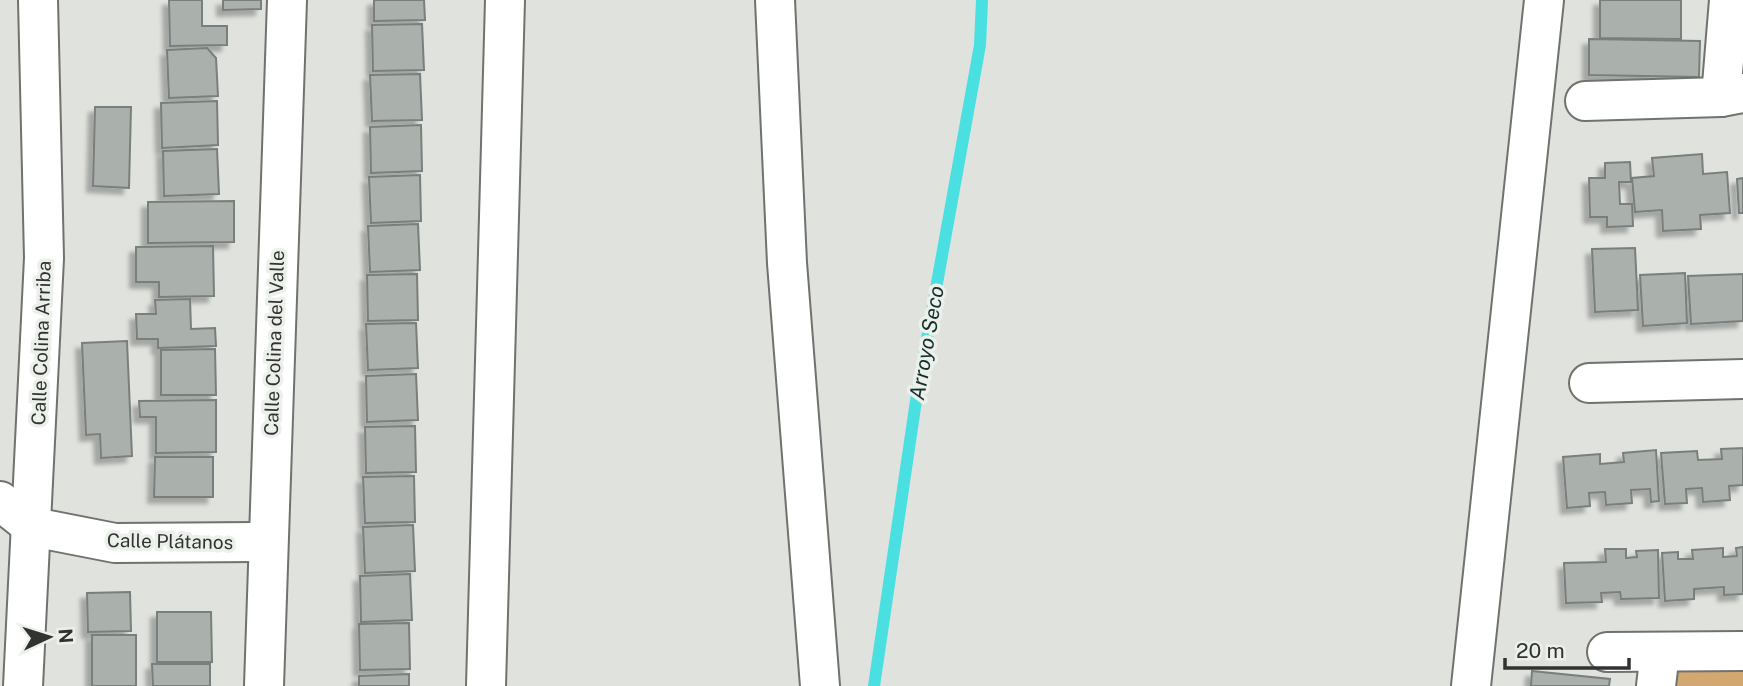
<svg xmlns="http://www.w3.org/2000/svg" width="1743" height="686" font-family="'Public Sans',sans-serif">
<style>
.green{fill:#d3a870}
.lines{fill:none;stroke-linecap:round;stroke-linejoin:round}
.stream{stroke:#4adfe1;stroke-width:12}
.building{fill:#aab1ad;stroke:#797f7c;stroke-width:2;filter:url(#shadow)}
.minor-casing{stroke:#6f726d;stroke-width:42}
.minor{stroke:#fff;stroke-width:38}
.labels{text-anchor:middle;stroke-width:7;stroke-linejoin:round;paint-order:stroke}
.street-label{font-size:19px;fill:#313330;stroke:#ecf0ea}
.water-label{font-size:21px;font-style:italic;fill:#152e2e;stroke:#ecf0ea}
</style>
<defs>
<filter id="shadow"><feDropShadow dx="-6" dy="6" stdDeviation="2" flood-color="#0004"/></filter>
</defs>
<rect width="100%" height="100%" fill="#dfe2dd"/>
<!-- green -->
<polygon class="green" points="1672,661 1743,661 1743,686 1670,686"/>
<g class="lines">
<!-- stream -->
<polyline class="stream" points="874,686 917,394 980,45 982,0"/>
</g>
<!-- building -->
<g class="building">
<polygon points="169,0 202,0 202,26 227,26 227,45 170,46"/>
<polygon points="223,0 261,0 261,9 223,10"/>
<polygon points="374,0 424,0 425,20 374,21"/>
<polygon points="1600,0 1681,0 1681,39 1600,38"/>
<polygon points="422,24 424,70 373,71 372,25"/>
<polygon points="1589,39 1700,41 1699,77 1589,75"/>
<polygon points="207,48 216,58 218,96 169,98 167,50"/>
<polygon points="420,74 422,120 372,121 370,75"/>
<polygon points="217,101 218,145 162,148 161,103"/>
<polygon points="95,107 131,107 129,188 93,186"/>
<polygon points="421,125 422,171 371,173 370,127"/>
<polygon points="217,149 219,194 164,196 163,151"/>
<polygon points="1702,154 1703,174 1727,172 1730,213 1700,215 1701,229 1663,231 1662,210 1635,212 1632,178 1654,176 1652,158"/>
<polygon points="1630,162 1631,182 1619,182 1620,204 1632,204 1633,226 1607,227 1607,217 1590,217 1589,178 1605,178 1605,163"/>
<polygon points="420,175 421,221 371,223 369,177"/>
<polygon points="1743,178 1743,213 1739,213 1737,179"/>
<polygon points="234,201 234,242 148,243 148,202"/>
<polygon points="418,224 420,270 370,272 368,226"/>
<polygon points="213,246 214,296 159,297 159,282 136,282 136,247"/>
<polygon points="1635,248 1638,310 1595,312 1592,249"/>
<polygon points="1685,273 1687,323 1643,326 1640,275"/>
<polygon points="417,274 418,320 368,321 367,275"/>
<polygon points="1743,274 1743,321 1691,324 1688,276"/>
<polygon points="190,299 191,329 215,328 216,346 158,348 158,339 137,339 136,314 156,314 155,300"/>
<polygon points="416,323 418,368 368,370 366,324"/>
<polygon points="127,341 132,456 101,458 100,434 86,435 82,343"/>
<polygon points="215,349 216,395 161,395 161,350"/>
<polygon points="416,374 418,420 367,422 366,376"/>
<polygon points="216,400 216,452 156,453 156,417 140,417 139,401"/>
<polygon points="415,426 416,472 366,473 365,427"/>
<polygon points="1743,448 1743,485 1729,486 1730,500 1703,502 1702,488 1686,489 1687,503 1665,504 1661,453 1697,451 1698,460 1722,459 1721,449"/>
<polygon points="1656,450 1659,501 1651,502 1650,489 1631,490 1632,503 1606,505 1605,492 1589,493 1590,506 1567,508 1563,457 1600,454 1600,464 1624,462 1623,453"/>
<polygon points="155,457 213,457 213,497 154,497"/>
<polygon points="414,476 415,522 365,523 363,477"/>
<polygon points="413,525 415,571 365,573 363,527"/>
<polygon points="1743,547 1743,594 1724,595 1724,587 1694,589 1694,599 1665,601 1662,553 1678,552 1678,559 1693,559 1692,550 1723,548 1723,557 1737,556 1736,548"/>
<polygon points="1605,549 1626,549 1626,558 1637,557 1636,551 1658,550 1659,598 1621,599 1620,592 1601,593 1602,602 1566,603 1564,563 1606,562"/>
<polygon points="410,574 412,620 361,622 360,576"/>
<polygon points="130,592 131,631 88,632 87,593"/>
<polygon points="157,612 211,612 212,662 157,662"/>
<polygon points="409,623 410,669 360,670 359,624"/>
<rect x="92" y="635" width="44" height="51"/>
<polygon points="152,664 210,664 210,686 153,686"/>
<polygon points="1532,671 1610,679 1609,686 1531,686"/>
<polygon points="409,674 409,686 359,686 359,676"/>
</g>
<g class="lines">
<!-- minor casing -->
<g class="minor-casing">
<g id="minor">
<polyline points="775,0 787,263 820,686"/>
<polyline points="1721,97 1729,0"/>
<polyline points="1585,101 1721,97 1743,93"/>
<polyline points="1589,383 1743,379"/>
<polyline points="0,501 33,527 115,543 267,542"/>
<polyline points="1607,652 1743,651"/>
<polyline points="23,686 44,258 38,0"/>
<polyline points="264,686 287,0"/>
<polyline points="486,686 505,0"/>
<polyline points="1471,686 1544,0"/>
<polyline points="1656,686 1660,652"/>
</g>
</g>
<!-- minor -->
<use href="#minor" class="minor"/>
</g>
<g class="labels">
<!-- street labels -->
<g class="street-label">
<text transform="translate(41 343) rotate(-88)" y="7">Calle Colina Arriba</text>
<text transform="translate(274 343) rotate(-88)" y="7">Calle Colina del Valle</text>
<text transform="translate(170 541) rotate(1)" y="7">Calle Plátanos</text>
</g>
<!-- water labels -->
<g class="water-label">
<text transform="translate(927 343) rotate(-80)" y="7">Arroyo Seco</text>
</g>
</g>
<!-- north arrow -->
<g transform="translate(49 637) rotate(86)" stroke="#ecf0ea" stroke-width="5" paint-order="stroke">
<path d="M0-5L12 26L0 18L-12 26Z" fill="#313330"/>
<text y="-10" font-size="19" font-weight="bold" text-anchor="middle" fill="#313330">N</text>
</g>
<!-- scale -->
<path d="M1505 658v10h124v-10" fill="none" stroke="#313330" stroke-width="3.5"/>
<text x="1516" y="658" font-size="21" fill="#313330" stroke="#ecf0ea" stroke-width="5" paint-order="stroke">20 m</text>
</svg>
